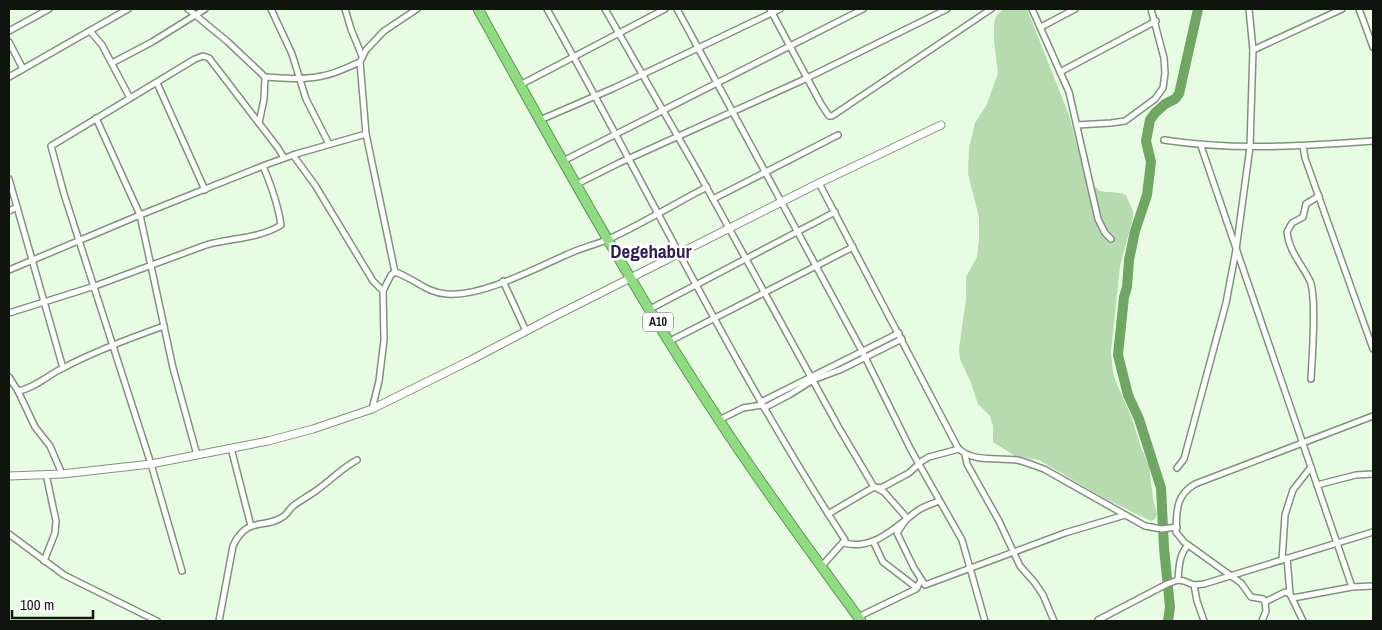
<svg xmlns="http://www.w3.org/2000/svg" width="1382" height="630" font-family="'Archivo Narrow',sans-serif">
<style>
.green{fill:#b8dab0}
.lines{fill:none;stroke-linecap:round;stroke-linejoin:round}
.river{stroke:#6fa664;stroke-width:10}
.street-casing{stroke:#80937c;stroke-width:8}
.secondary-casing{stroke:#80937c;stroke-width:9}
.highway-casing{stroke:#629658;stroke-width:11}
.street{stroke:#fff;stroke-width:5}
.secondary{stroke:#fff;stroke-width:7}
.highway{stroke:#90dc80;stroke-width:9}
.labels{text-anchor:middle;stroke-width:5;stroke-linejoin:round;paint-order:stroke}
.shield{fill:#fff;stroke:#565b56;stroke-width:1}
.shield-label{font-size:12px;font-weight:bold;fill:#0e150d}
.district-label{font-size:19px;font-weight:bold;fill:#2c1e58;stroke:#fff}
</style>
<rect width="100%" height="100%" fill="#e7fce3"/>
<!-- green -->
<path class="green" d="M1010,9L1015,10L1027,9L1069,115L1084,173L1099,191C1108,193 1117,191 1126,195L1133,211V218L1120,266L1111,352L1113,372L1116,382L1131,416L1141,447L1149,466L1153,498L1157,514L1155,519L1151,521L1106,499L1039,460L1015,456L993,442V426L990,416L978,404L971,383L960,359L959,349L966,299V277L977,257L979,240V217L968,174L969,148L975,123L987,104L998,73L994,41V23L997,15L1002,10Z"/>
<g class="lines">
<!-- river -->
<polyline class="river" points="1168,621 1170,607 1164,548 1161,488 1139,419 1128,395 1118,355 1124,297 1127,287 1129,260 1135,231 1147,195 1151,162 1146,141 1150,120 1155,113 1165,104 1175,99 1179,94 1198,9"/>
<!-- street casing -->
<g class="street-casing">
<g id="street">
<path d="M188,9L228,42L265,77C284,78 304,80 322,76C335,74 348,67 360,62"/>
<polyline points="271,9 292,54 306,99 329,144"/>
<polyline points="345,9 351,29 362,56"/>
<path d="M547,9C647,186 734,370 845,540L821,567"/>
<polyline points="605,9 697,170 839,428 874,487 884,492 907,518 897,533 914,568 925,585 1065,533 1125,515"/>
<polyline points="677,9 862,351 911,450 962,540 985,621"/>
<polyline points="770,9 821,104 829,116 832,116 991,9"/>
<polyline points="1032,9 1069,92 1098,219 1105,233 1111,239"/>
<polyline points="1359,9 1373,47"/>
<polyline points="1041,27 1075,9"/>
<polyline points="9,31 49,9"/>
<polyline points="90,31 102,45 130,98"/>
<polyline points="9,42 23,69"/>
<polyline points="1253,50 1342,9"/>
<polyline points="112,63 152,42 205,9"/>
<polyline points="1060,72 1156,21"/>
<polyline points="9,77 128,9"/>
<polyline points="157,83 205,190"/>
<polyline points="520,85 665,9"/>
<polyline points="96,118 140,215 173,368 197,455"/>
<polyline points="540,120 614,88 780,9"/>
<polyline points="259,123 264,99 265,77"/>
<polyline points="1077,125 1111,123 1125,121 1155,99 1163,88 1165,73 1164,58 1151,9"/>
<path d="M1164,140C1236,151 1301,146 1373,141"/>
<polyline points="1201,146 1352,587"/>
<polyline points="1303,146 1305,158 1373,349"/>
<polyline points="293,155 315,185 373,281 383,291"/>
<polyline points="563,161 863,9"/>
<polyline points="9,179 63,368"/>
<path d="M819,183L958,448C973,463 997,457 1017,460C1026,462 1035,466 1044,469L1145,526L1162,529L1177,527"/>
<polyline points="577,184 619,163 803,80 947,9"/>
<polyline points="713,199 838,135"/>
<polyline points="9,211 17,207"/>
<polyline points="9,270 140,215 268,164 296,154 366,134"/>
<path d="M395,272C414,278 426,293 447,294C481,297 534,269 566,255C580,248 595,245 609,239C642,224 674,204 707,187"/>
<polyline points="395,272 366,134 360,62 366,50 384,31 417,9"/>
<polyline points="503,281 526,331"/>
<polyline points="650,309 835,212"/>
<path d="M9,313L95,286L206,245C230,238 259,239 281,225C278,204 271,185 263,166"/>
<polyline points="670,341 853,247"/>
<polyline points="9,377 18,391 35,427 50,446 62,474"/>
<path d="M1311,379C1312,359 1317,297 1310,281C1302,264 1289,252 1287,232L1292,223L1303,217L1306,204L1319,196"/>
<path d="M18,391C35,388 48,375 63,368C95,351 130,338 164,326"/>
<polyline points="761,402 899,333"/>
<polyline points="764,408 789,395 813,380 842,369 902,339"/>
<polyline points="372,409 379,381 384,340 383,291 391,275 395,272"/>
<polyline points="719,420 743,408 762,405"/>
<polyline points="231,448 251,526"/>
<polyline points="965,455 967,464 999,521 1020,566 1035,583 1043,595 1054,621"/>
<polyline points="1177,468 1184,459 1226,303 1236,250 1250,147 1253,50 1249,9"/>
<polyline points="1317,485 1356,475 1373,474"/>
<polyline points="828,514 874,487 881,488 909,473 922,461 929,457 959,449"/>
<polyline points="9,534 64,575 157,621"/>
<polyline points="873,541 883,562 917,588"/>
<path d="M844,543C873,551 896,527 917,511C924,506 932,504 939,501"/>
<polyline points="1287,558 1290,594 1303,621"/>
<polyline points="1282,560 1285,515 1293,490 1311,467"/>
<polyline points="44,561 55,533 56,521 46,474"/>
<polyline points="182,571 151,464 64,194 51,146 195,59 203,56 209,58 278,148 284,158"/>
<path d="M1178,580C1179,567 1179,555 1188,545"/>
<polyline points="1194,585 1197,601 1204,621"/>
<polyline points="1293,598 1352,587 1373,586"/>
<path d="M1265,602L1263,599L1251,597L1241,583L1184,542L1176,532C1177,511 1175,496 1195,484L1373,416"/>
<polyline points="1265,602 1285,592 1290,594"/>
<polyline points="858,617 916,589 921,580"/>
<polyline points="1098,620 1167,584 1178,580 1184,581 1194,585 1204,584 1373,532"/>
<path d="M219,621L233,546C247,515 266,530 284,516C287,514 289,510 292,507C299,501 309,496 317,490C331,480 342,468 357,460"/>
<polyline points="1262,621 1266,611 1265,602"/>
</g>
</g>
<!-- secondary casing -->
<g class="secondary-casing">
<polyline id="secondary" points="9,476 62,474 151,464 268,441 313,429 372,409 471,360 553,317 819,183 941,125"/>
</g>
<!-- highway casing -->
<g class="highway-casing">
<path id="highway" d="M478,9C555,148 632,288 719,420C764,489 813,555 861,621"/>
</g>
<!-- street -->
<use href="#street" class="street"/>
<!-- secondary -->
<use href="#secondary" class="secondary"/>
<!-- highway -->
<use href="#highway" class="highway"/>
</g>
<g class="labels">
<!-- shield labels -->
<rect class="shield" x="643" y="312.5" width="30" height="19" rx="4"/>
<g class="shield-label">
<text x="658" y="326">A10</text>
</g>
<!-- district labels -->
<g class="district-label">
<text x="651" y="258">Degehabur</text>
</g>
</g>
<!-- border -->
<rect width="1382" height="630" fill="none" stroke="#0e150d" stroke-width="20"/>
<!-- scale -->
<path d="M12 610v8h81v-8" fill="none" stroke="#0e150d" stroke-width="2.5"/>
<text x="20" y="610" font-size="15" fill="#0e150d" stroke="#ffffff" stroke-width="4" paint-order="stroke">100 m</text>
</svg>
